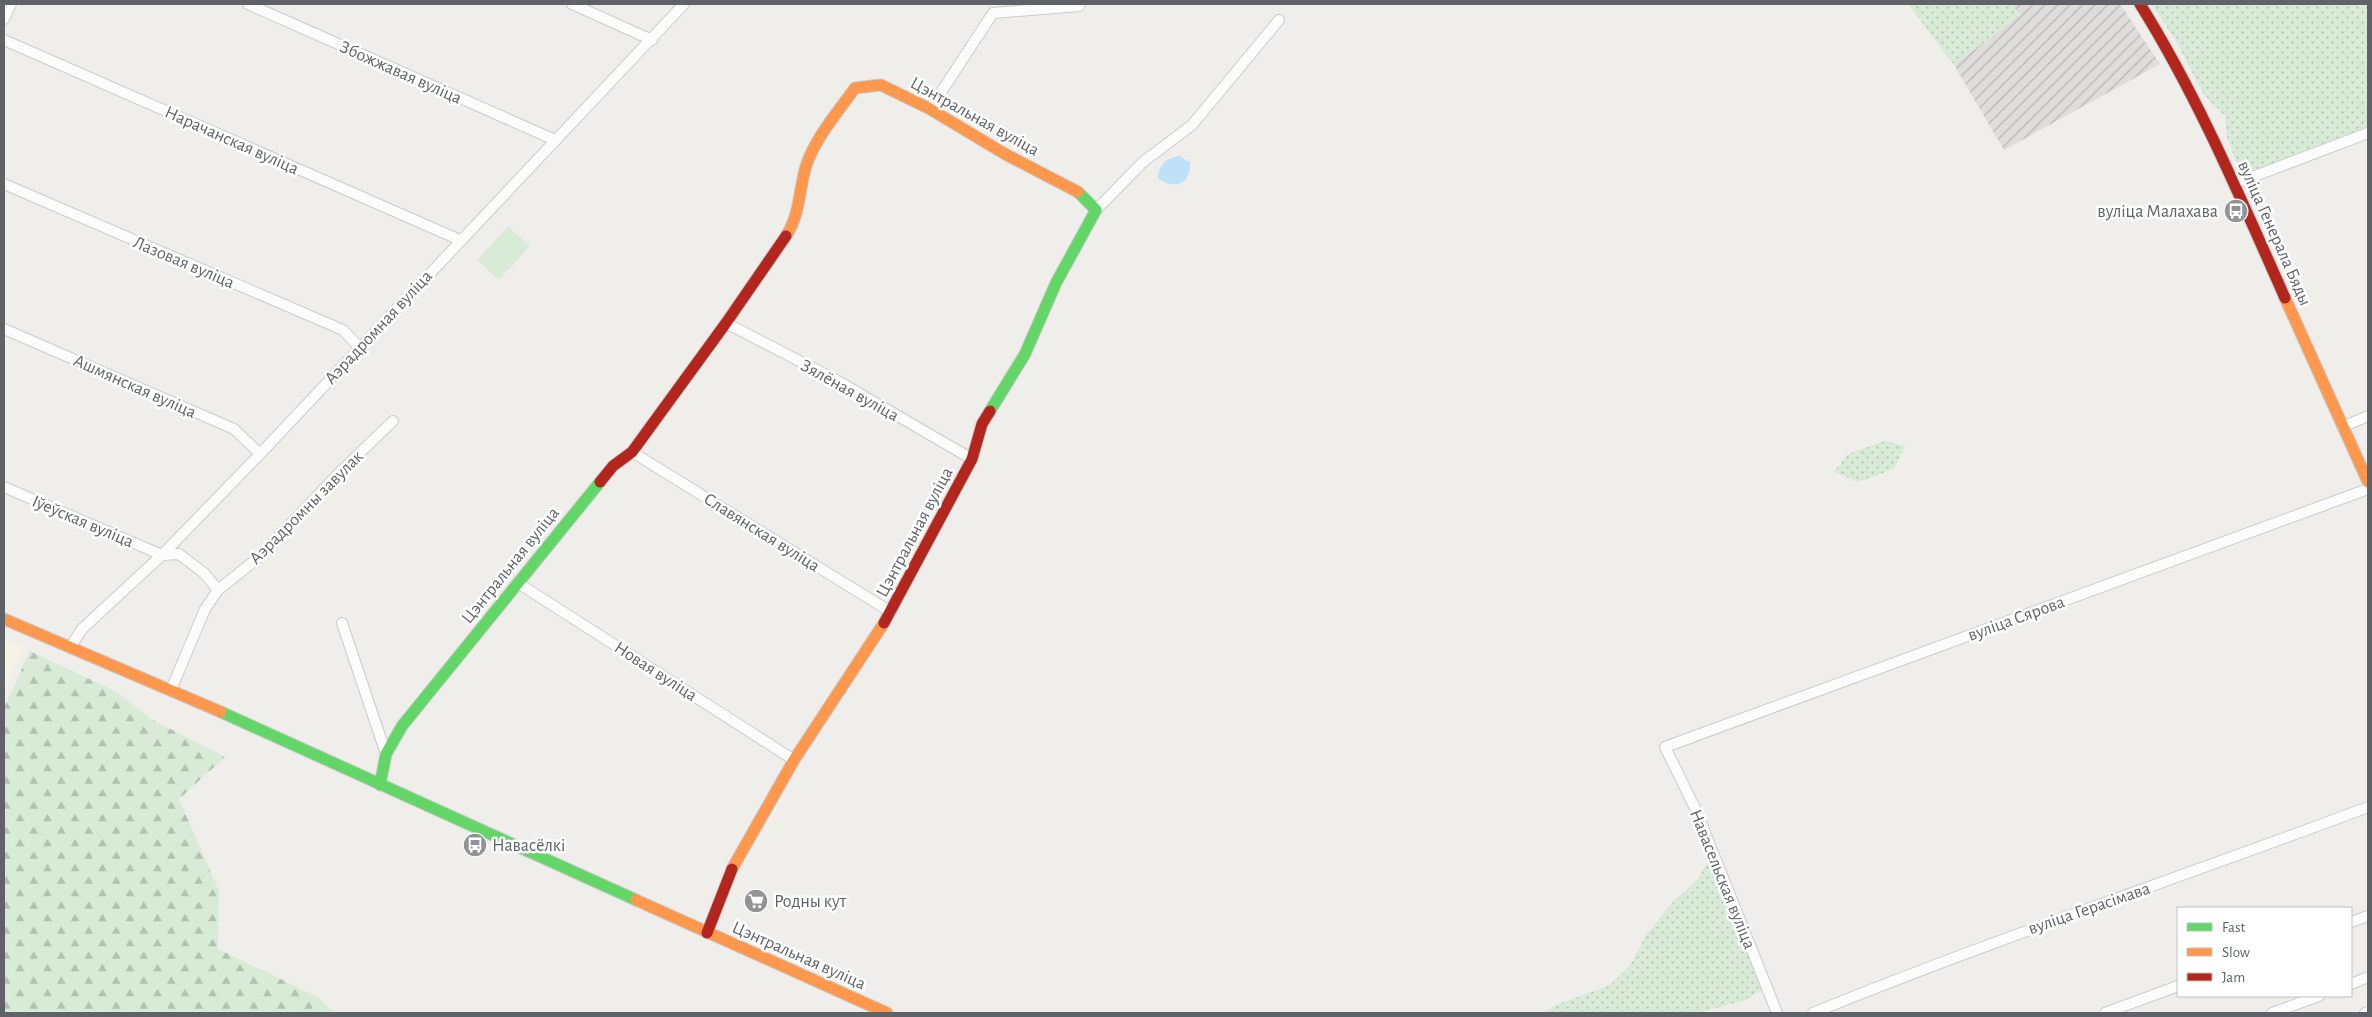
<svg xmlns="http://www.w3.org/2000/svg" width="2372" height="1017" font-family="'Alegreya Sans',sans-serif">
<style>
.commercial{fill:#f7f3e4}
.industrial{fill:url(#industrial-furrows)}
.grass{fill:url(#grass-dots)}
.forest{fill:url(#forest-firs)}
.park{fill:#d8ebd6}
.water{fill:#bfe0f9}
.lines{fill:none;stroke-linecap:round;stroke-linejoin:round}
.street-casing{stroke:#cbcccc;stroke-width:12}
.fast-casing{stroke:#cacacb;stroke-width:13}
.slow-casing{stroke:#cacacb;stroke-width:13}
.jam-casing{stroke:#cacacb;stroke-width:13}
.street{stroke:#fdfcfc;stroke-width:10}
.fast{stroke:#63d668;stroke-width:11}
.slow{stroke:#ff974d;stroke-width:11}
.jam{stroke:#b3261e;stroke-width:11}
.labels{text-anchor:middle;stroke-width:5;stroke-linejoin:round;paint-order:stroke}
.street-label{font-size:18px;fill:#5f6368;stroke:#fff}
.poi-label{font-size:18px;fill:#5f6368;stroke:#fff;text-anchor:start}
</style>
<defs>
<pattern id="industrial-furrows" width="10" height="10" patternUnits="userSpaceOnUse" patternTransform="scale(1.25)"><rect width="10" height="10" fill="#dfddda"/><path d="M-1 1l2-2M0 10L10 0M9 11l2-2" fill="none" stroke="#b8b7b5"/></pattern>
<pattern id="grass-dots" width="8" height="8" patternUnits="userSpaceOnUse" patternTransform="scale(1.25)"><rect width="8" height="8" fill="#d8ebd6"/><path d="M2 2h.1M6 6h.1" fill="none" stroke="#b2c2b1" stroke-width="1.8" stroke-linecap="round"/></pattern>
<pattern id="forest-firs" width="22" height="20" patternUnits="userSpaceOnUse" patternTransform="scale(1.25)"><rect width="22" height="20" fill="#d8ebd6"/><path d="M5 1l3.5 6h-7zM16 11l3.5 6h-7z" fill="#b2c2b1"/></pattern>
</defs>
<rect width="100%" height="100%" fill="#efeeea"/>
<!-- commercial -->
<polygon class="commercial" points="4,639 23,647 4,689"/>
<!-- industrial -->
<polygon class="industrial" points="2012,4 2120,4 2160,64 2004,150 1954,65 2020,15"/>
<!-- grass -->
<g class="grass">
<polygon points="1908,4 2012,4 2020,15 1954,65"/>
<polygon points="2151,4 2368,4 2368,131 2243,181 2227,137 2225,116 2204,95 2175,39"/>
<polygon points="1885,441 1905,446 1894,469 1858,482 1834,472 1848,454"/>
<polygon points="1712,854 1756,947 1767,987 1743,1001 1697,1013 1544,1013 1553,1006 1610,985 1629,967 1646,935 1672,903 1698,879"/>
</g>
<!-- forest -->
<polygon class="forest" points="30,651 117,692 149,718 225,757 179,799 219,891 218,949 316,996 335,1013 4,1013 4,708"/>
<!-- park -->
<polygon class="park" points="508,226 530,246 499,280 477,260"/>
<!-- water -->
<path class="water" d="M1179,156L1190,162C1191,184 1175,191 1158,178C1159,163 1166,159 1179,156Z"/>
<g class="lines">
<!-- street casing -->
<g class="street-casing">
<g id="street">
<polyline points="248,4 555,140"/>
<polyline points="572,4 652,40"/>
<polyline points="4,19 11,4"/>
<polyline points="4,40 460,240"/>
<polyline points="930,109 993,13 1079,6 1080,4"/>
<polyline points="4,184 343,330 359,347"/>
<polyline points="2234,184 2368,133"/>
<polyline points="1096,210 1143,162 1192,125 1279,20"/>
<polyline points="726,323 838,381 972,459"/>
<polyline points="4,329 234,429 260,454"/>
<polyline points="2342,427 2368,416"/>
<polyline points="632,452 891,612"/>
<polyline points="4,487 162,555 179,554 204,573 218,590"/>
<polyline points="518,583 794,760"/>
<polyline points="342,623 386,754"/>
<polyline points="70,648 82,629 162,555 260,454 684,4"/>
<polyline points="171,690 205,609 218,590 258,558 341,471 393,421"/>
<polyline points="2351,922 2368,916"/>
<polyline points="2351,984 2368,977"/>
<polyline points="1777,1013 1696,810 1665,747 2368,489"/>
<path d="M1813,1013C1996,938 2183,877 2368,807"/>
<polyline points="2105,1013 2178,986"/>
<polyline points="2272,1013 2319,996"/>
<polyline points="2365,1013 2368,1012"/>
</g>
</g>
<!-- fast casing -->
<g class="fast-casing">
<g id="fast">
<polyline points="990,411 1025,354 1056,283 1096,210 1078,192"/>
<polyline points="221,712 636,900"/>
<polyline points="380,785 386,754 402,726 600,482"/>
</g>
</g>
<!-- slow casing -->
<g class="slow-casing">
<g id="slow">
<path d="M786,236C800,215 799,190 806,166C816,137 837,113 855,88L881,85L930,109L1005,154L1078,192"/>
<polyline points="2285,298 2368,482"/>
<polyline points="4,619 221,712"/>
<polyline points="732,869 794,760 884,623"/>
<polyline points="636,900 887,1013"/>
</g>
</g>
<!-- jam casing -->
<g class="jam-casing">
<g id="jam">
<path d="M2140,4C2198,97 2241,199 2285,298"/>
<polyline points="600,482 613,466 632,452 726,323 786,236"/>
<polyline points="884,623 972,459 982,424 990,411"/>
<polyline points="707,933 732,869"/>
</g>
</g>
<!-- street -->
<use href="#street" class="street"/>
<!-- fast -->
<use href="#fast" class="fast"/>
<!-- slow -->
<use href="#slow" class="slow"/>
<!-- jam -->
<use href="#jam" class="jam"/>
</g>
<!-- icons -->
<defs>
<g id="bus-disc" transform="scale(1.25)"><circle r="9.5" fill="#919496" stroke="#fff"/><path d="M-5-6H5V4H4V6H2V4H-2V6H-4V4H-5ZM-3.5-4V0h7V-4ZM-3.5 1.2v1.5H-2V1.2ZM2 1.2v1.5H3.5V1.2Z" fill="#fff"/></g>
<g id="supermarket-disc" transform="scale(1.25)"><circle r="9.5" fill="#919496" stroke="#fff"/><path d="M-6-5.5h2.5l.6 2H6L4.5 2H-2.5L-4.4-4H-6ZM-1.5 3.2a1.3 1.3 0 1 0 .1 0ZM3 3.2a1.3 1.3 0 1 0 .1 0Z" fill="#fff"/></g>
</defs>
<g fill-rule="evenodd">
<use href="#bus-disc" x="2236" y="211"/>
<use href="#bus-disc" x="475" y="845"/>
<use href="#supermarket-disc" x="756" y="901"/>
</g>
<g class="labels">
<!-- street labels -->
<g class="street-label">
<text transform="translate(401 72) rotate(24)" y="6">Збожжавая вуліца</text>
<text transform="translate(975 116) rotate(29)" y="6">Цэнтральная вуліца</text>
<text transform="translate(232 140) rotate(24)" y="6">Нарачанская вуліца</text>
<text transform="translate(2275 233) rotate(66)" y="6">вуліца Генерала Бяды</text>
<text transform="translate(184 262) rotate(23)" y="6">Лазовая вуліца</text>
<text transform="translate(378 327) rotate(-47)" y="6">Аэрадромная вуліца</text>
<text transform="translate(135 386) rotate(24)" y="6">Ашмянская вуліца</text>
<text transform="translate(850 390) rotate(29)" y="6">Зялёная вуліца</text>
<text transform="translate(306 507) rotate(-45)" y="6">Аэрадромны завулак</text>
<text transform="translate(83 521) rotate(23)" y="6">Іўеўская вуліца</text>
<text transform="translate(762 532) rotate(32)" y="6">Славянская вуліца</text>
<text transform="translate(914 532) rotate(-62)" y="6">Цэнтральная вуліца</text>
<text transform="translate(510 565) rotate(-51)" y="6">Цэнтральная вуліца</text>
<text transform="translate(2016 618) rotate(-20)" y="6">вуліца Сярова</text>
<text transform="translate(656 671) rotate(33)" y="6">Новая вуліца</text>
<text transform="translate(1723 879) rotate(68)" y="6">Навасельская вуліца</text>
<text transform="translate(2089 908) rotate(-19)" y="6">вуліца Герасімава</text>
<text transform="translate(799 955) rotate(24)" y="6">Цэнтральная вуліца</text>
</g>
<!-- poi labels -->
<g class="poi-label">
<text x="2218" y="217" text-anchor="end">вуліца Малахава</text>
<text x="492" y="851">Навасёлкі</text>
<text x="774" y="907">Родны кут</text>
</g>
</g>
<!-- border -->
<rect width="2372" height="1017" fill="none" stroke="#5f6368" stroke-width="10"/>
<!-- legend -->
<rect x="2177" y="907" width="175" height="90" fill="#ffffff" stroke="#bfc1c3"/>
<rect x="2187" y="923" width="25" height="8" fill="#63d668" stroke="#bfc1c3"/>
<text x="2222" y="932" font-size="15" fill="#5f6368">Fast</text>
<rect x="2187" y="948" width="25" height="8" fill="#ff974d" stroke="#bfc1c3"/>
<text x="2222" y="957" font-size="15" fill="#5f6368">Slow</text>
<rect x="2187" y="973" width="25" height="8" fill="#b3261e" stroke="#bfc1c3"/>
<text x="2222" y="982" font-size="15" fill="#5f6368">Jam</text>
</svg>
